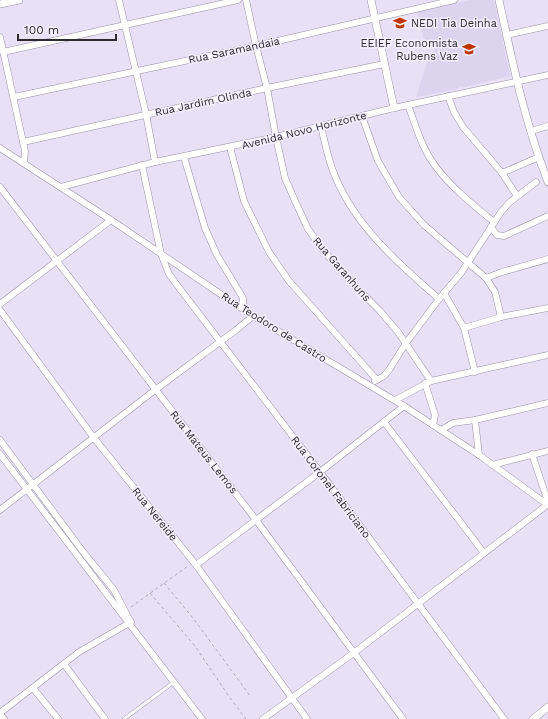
<svg xmlns="http://www.w3.org/2000/svg" width="548" height="719" font-family="'Work Sans',sans-serif">
<style>
.built{fill:#dcd3ef}
.lines{fill:none;stroke-linecap:round;stroke-linejoin:round}
.service-casing{stroke:#9790a4;stroke-width:4}
.minor-casing{stroke:#9790a4;stroke-width:7}
.tertiary-casing{stroke:#9790a4;stroke-width:8}
.path{stroke:#aca6b7;stroke-width:1;stroke-dasharray:3 3;stroke-linecap:butt}
.service{stroke:#fff;stroke-width:3}
.minor{stroke:#fff;stroke-width:6}
.tertiary{stroke:#fff;stroke-width:7}
.labels{text-anchor:middle;stroke-width:3;stroke-linejoin:round;paint-order:stroke}
.poi-label{font-size:11px;fill:#2c2931;stroke:#f4effd;text-anchor:start}
.street-label{font-size:11px;fill:#2c2931;stroke:#f4effd}
</style>
<rect width="100%" height="100%" fill="#e8e1f6"/>
<!-- built -->
<polygon class="built" points="469,0 494,0 510,76 465,87 460,86 457,89 416,97 430,53 433,54 435,45 424,41 417,12"/>
<g class="lines">
<!-- service casing -->
<g class="service-casing">
<polyline id="service" points="124,719 174,682"/>
</g>
<!-- minor casing -->
<g class="minor-casing">
<g id="minor">
<polyline points="119,0 146,114 155,162"/>
<polyline points="246,0 256,46 267,88 276,137 285,178 296,203 308,229 322,249 351,282 380,311 398,332 431,381"/>
<polyline points="507,35 548,26"/>
<polyline points="0,37 23,142 25,151 24,163"/>
<polyline points="3,52 238,0"/>
<polyline points="448,96 454,112 463,127 502,173 517,196"/>
<polyline points="14,97 256,46 454,0"/>
<path d="M408,105C416,126 422,149 436,167C452,188 473,205 494,222"/>
<polyline points="362,116 378,161 399,197 424,225 486,278 495,292 501,317"/>
<path d="M321,126C325,143 328,160 335,176C356,227 398,263 439,299"/>
<polyline points="531,131 548,126"/>
<polyline points="23,142 267,88 384,64"/>
<polyline points="230,147 244,201 269,252 289,281 377,380"/>
<polyline points="0,148 111,220 253,316 404,406 479,455 548,505"/>
<polyline points="184,157 205,228 217,255 243,298 243,309"/>
<polyline points="142,165 161,254 169,274 180,289 320,472 504,719"/>
<polyline points="502,173 539,157"/>
<polyline points="0,187 256,520 403,719"/>
<polyline points="61,187 155,162 276,137 394,108 548,75"/>
<polyline points="491,227 497,235 504,236 548,216"/>
<polyline points="486,278 502,272 548,259"/>
<polyline points="444,293 464,328 475,372"/>
<polyline points="0,304 111,220"/>
<polyline points="0,310 94,438 196,565 307,719"/>
<polyline points="464,328 501,317 548,308"/>
<polyline points="375,381 384,376 389,370 406,343 439,299 461,273 501,212 510,202 536,182"/>
<polyline points="425,383 435,415 433,425"/>
<polyline points="395,400 431,381 548,355"/>
<polyline points="475,420 479,455"/>
<polyline points="384,422 484,553"/>
<polyline points="441,430 453,423 475,420 548,403"/>
<polyline points="0,440 84,553 114,590 130,621"/>
<polyline points="0,454 202,719"/>
<polyline points="532,454 547,499"/>
<polyline points="492,465 548,451"/>
<polyline points="0,510 155,390 236,330 253,316"/>
<polyline points="196,565 320,472 404,406"/>
<polyline points="64,664 105,719"/>
<polyline points="33,688 58,719"/>
<polyline points="0,713 79,652 131,622"/>
<polyline points="0,714 4,719"/>
<polyline points="263,719 355,652 547,505"/>
</g>
</g>
<!-- tertiary casing -->
<g class="tertiary-casing">
<g id="tertiary">
<polyline points="371,0 394,108"/>
<path d="M499,0C512,61 525,123 548,182"/>
<polyline points="0,4 19,0"/>
<polyline points="533,719 548,707"/>
</g>
</g>
<!-- path -->
<g class="path">
<polyline points="164,583 193,618 251,697"/>
<polyline points="150,593 195,646 230,698 246,719"/>
<polyline points="131,607 188,566"/>
</g>
<!-- service -->
<use href="#service" class="service"/>
<!-- minor -->
<use href="#minor" class="minor"/>
<!-- tertiary -->
<use href="#tertiary" class="tertiary"/>
</g>
<!-- icons -->
<defs>
<g id="school-bare" transform="scale(1.08)"><path d="M0-5L7-2L0 1L-7-2ZM-4 1L0 2.5L4 1V4Q0 6-4 4Z" fill="#bd3500" stroke="#f4effd" stroke-width="2.5" paint-order="stroke"/></g>
</defs>
<g fill-rule="evenodd">
<use href="#school-bare" x="400" y="23"/>
<use href="#school-bare" x="469" y="49"/>
</g>
<g class="labels">
<!-- poi labels -->
<g class="poi-label">
<text x="411" y="27">NEDI Tia Deinha</text>
<text x="458" y="47" text-anchor="end">EEIEF Economista<tspan x="458" dy="13">Rubens Vaz</tspan></text>
</g>
<!-- street labels -->
<g class="street-label">
<text transform="translate(234 50) rotate(-12)" y="4">Rua Saramandaia</text>
<text transform="translate(203 102) rotate(-12)" y="4">Rua Jardim Olinda</text>
<text transform="translate(304 130) rotate(-14)" y="4">Avenida Novo Horizonte</text>
<text transform="translate(342 269) rotate(49)" y="4">Rua Garanhuns</text>
<text transform="translate(274 327) rotate(32)" y="4">Rua Teodoro de Castro</text>
<text transform="translate(204 452) rotate(52)" y="4">Rua Mateus Lemos</text>
<text transform="translate(331 487) rotate(53)" y="4">Rua Coronel Fabriciano</text>
<text transform="translate(155 514) rotate(51)" y="4">Rua Nereide</text>
</g>
</g>
<!-- scale -->
<path d="M18 34v6h98v-6" fill="none" stroke="#2c2931" stroke-width="2"/>
<text x="24" y="34" font-size="12" fill="#2c2931" stroke="#f4effd" stroke-width="3" paint-order="stroke">100 m</text>
</svg>
